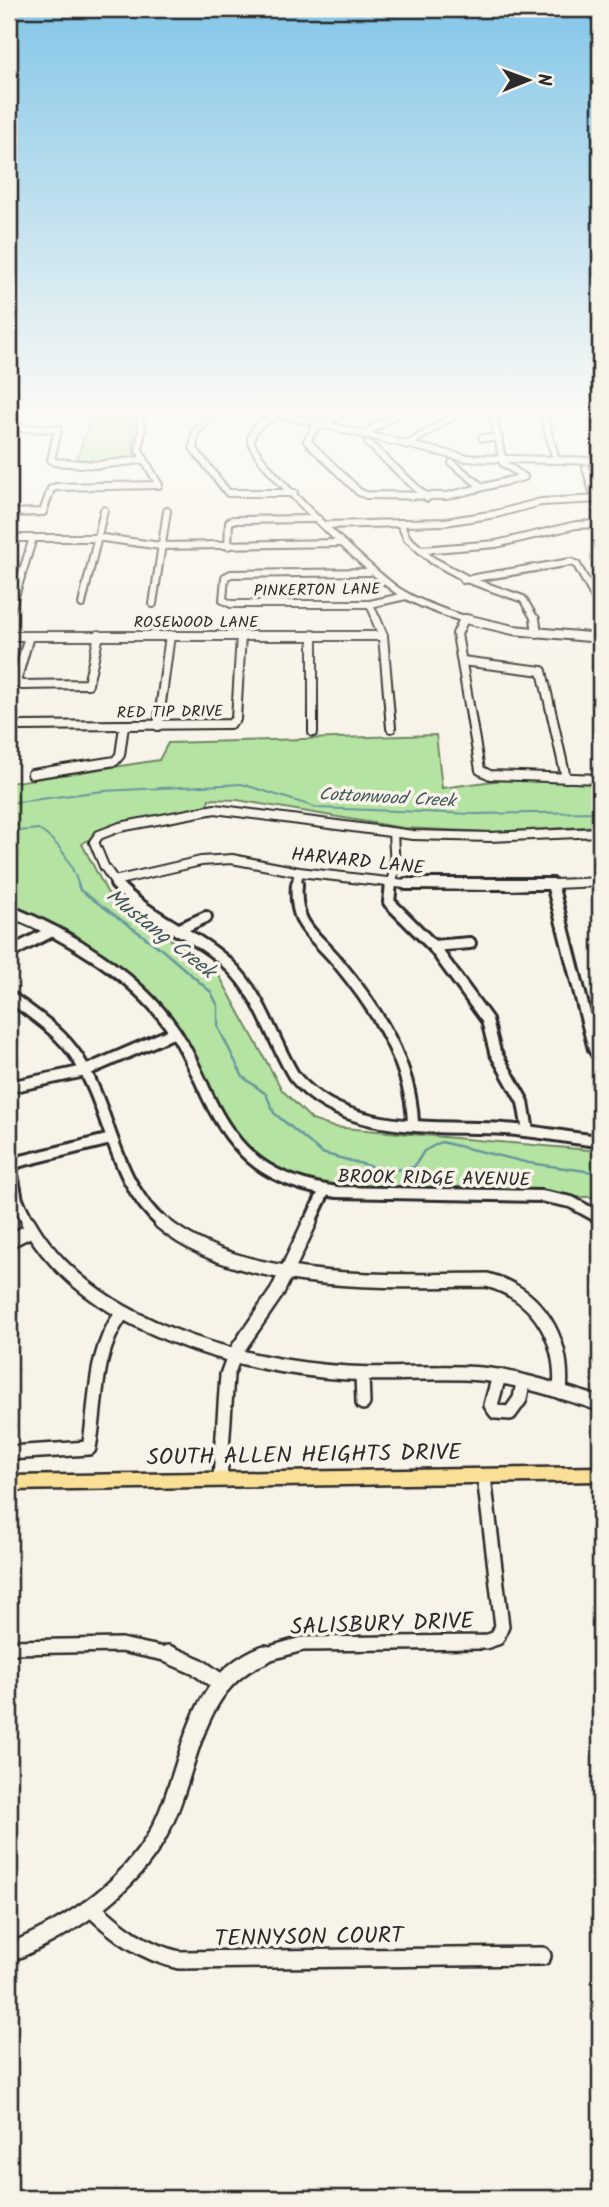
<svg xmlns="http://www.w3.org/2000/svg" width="609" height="2207" font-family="Kalam,sans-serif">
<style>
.green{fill:#b5e3a1;stroke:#708766;stroke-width:2}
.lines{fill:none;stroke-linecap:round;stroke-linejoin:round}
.stream-far1{stroke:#67989d;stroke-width:2}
.stream{stroke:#67989d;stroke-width:2.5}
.minor-far4-casing{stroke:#2b2b2b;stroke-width:10}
.minor-far3-casing{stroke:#2b2b2b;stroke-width:12}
.minor-far2-casing{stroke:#2b2b2b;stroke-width:16}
.minor-far1-casing{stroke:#2b2b2b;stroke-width:18}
.minor-casing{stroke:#2b2b2b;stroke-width:22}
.major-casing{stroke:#2b2b2b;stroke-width:5}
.minor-far4{stroke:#f7f3e8;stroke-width:6}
.minor-far3{stroke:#f7f3e8;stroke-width:8}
.minor-far2{stroke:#f7f3e8;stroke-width:10}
.minor-far1{stroke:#f7f3e8;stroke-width:13}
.minor{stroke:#f7f3e8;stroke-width:17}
.major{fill:#fadf96;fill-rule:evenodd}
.labels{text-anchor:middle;stroke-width:7;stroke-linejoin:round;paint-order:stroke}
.far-street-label{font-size:16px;fill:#2b2b2b;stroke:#f7f3e8}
.far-water-label{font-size:18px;font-style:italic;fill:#44585a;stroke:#f7f3e8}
.street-label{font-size:19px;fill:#2b2b2b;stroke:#f7f3e8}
.water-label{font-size:21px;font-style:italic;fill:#44585a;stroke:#f7f3e8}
.near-street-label{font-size:23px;fill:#2b2b2b;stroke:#f7f3e8}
</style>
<rect width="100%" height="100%" fill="#f7f3e8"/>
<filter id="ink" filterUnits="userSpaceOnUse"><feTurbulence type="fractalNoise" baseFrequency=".0143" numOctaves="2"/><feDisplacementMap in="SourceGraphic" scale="14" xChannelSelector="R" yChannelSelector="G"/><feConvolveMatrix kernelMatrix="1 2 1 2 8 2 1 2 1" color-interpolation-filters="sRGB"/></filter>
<g filter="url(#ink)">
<!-- green -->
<g class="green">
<path d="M90,419H131C137,433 129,445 136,459L76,462Z"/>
<polygon points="436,735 442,788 515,778 600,782 600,826 492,832 403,828 237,800 209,799 207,806 108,827 82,844 107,892 125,912 178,944 198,962 215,968 282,1090 312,1120 333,1127 600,1151 600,1197 576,1197 535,1190 348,1191 291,1179 241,1146 177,1025 129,980 9,907 9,783 159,760 168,743"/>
</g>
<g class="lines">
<!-- stream-far1 -->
<g class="stream-far1">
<polyline points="9,803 103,791 242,784 318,808 474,814 600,812"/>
<path d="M9,832L38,829C61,844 70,860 79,886"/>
</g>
<!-- stream -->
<polyline class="stream" points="78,884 80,890 160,948 211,992 218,1006 218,1027 243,1077 266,1094 274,1113 322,1153 373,1167 395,1170 414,1167 424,1151 441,1142 529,1163 600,1173"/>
<!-- minor-far4 casing -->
<g class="minor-far4-casing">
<g id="minor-far4">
<polyline points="212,413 215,414 196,431 193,448 228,493 294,493"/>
<path d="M283,413C272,418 253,424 251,439C248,459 375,576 398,591C420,605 447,614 472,621"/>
<polyline points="343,413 314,429 307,441 359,492 366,495 447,496 524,477"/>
<polyline points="493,413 503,463 524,477"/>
<polyline points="543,413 556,460"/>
<polyline points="592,413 600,439"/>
<polyline points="278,414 465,458 600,461"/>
<polyline points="9,428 58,429 51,460 55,462 98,465 142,460"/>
<polyline points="363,435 399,413"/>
<polyline points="482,438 499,438"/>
<polyline points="368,443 427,498"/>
<polyline points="407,445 458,413"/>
<polyline points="452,463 482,487"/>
<polyline points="586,468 595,499"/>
<polyline points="9,513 43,512 51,489 56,487 159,485 139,450 142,428 137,413"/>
<polyline points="400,523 407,538 432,560 469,580 523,599 536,621"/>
<polyline points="324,525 445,522 496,514 541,502 600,499"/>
<polyline points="9,538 103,538 161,546 341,543"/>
<polyline points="228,546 229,522 233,520 318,519"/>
<polyline points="421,550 496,544 576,525 600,524"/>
<polyline points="370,572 231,574 225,577 223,600 231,604 370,604 406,596"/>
<polyline points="463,580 571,562 577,565 600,607"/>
<polyline points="82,604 104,510"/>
<polyline points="153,604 167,511"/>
<polyline points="370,604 377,621"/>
<polyline points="9,616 33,538"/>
<polyline points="464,621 465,618"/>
</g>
</g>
<!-- minor-far3 casing -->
<g class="minor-far3-casing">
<g id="minor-far3">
<polyline points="376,619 383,636 391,728"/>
<polyline points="464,619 457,634 480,770 490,775 600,779"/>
<polyline points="466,619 513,630 600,638"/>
<polyline points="535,619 537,633"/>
<polyline points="313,635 313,732"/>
<polyline points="9,636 383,636"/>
<polyline points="29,636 16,682 22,685 88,684 99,635"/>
<polyline points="462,661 542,671 566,778"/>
<polyline points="20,726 230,724 236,719 241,635"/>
<polyline points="158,726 170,635"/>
<polyline points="32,774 115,761 120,755 124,726"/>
<polyline points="114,881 201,861 232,859 299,872 414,885 488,886"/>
<polyline points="118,886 104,866 94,842 99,835 120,827 215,809 413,835 490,837 600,832"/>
<polyline points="296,886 299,872"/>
<polyline points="390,886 395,868 393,833"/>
<polyline points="509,886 600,882"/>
</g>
</g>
<!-- minor-far2 casing -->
<g class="minor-far2-casing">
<g id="minor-far2">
<path d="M116,884C148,919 195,933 229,965C261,995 272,1040 294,1076C343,1136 435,1125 504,1129C537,1131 568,1138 600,1141"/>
<path d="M297,884C293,929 317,935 340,965C377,1010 411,1063 413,1123"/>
<polyline points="391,884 389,902 433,946 487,1020 495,1052 523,1102 528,1131"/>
<polyline points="406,884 551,884"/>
<polyline points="552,884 594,1049 600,1059"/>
<path d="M9,911C69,935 135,975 173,1029C187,1049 197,1073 207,1095C236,1157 270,1182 337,1192L541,1196L571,1202L600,1218"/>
<polyline points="177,930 206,917"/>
<polyline points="433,946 470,943"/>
<polyline points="9,953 52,931"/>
<path d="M9,996C34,1015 60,1031 77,1057C112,1111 112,1180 163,1224"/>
<polyline points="9,1087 85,1071 175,1032"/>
<polyline points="29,1224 17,1200 11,1169 17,1162 111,1139"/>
<polyline points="309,1224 324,1192"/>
</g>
</g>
<!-- minor-far1 casing -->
<g class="minor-far1-casing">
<g id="minor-far1">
<path d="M28,1222C86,1325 237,1367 348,1373C392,1376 437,1370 481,1374C522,1378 561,1392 600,1404"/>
<path d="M161,1222C239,1289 390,1281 487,1280C539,1294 565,1340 560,1392"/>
<polyline points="9,1241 31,1230"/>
<polyline points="362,1374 363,1403"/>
<polyline points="499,1376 491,1405 496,1412 510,1413 520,1399 523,1382"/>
<path d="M9,1453L89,1448C98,1401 92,1356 121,1315"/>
<polyline points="220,1479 227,1375 235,1353 277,1292 310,1222"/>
<polyline points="9,1647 121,1645 174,1656"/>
<polyline points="260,1656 302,1644 485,1642 497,1638 502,1626 484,1477"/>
</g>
</g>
<!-- minor casing -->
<g class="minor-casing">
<g id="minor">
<polyline points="168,1654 198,1667 222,1684"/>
<path d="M92,1908C118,1933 144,1952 179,1960L542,1956"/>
<path d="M9,1953C68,1928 125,1892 157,1836C192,1774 188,1683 265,1654"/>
</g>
</g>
<!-- major casing -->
<g class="major-casing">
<polygon id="major" points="600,1467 600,1481 9,1490 9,1476"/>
</g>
<!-- minor-far4 -->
<use href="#minor-far4" class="minor-far4"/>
<!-- minor-far3 -->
<use href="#minor-far3" class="minor-far3"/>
<!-- minor-far2 -->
<use href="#minor-far2" class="minor-far2"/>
<!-- minor-far1 -->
<use href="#minor-far1" class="minor-far1"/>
<!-- minor -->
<use href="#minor" class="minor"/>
<!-- major -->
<use href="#major" class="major"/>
</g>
</g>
<!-- sky -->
<linearGradient id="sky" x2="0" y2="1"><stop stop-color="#84c6e8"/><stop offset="0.57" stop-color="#fbfaf5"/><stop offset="1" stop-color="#fbfaf5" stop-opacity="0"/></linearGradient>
<rect width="609" height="722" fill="url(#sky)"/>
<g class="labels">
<!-- far-street labels -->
<g class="far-street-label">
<text transform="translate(317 589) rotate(-1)" y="6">PINKERTON LANE</text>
<text x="196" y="627">ROSEWOOD LANE</text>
<text transform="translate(170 711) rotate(-1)" y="6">RED TIP DRIVE</text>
</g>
<!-- far-water labels -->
<g class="far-water-label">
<text transform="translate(387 797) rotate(3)" y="6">Cottonwood Creek</text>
</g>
<!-- street labels -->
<g class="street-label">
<text transform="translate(358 860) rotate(6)" y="7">HARVARD LANE</text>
<text transform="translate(434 1177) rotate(1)" y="7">BROOK RIDGE AVENUE</text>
</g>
<!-- water labels -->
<g class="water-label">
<text transform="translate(161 933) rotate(38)" y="7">Mustang Creek</text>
</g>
<!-- near-street labels -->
<g class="near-street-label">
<text transform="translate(304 1454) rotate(-1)" y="8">SOUTH ALLEN HEIGHTS DRIVE</text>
<text transform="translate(382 1623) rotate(-2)" y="8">SALISBURY DRIVE</text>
<text transform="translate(309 1936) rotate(-1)" y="8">TENNYSON COURT</text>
</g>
</g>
<!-- margin -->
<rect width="609" height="2207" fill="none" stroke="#f7f3e8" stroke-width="35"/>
<rect x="18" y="18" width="574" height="2172" fill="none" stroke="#2b2b2b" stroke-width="2.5" filter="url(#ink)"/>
<!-- north arrow -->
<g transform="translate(528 80) rotate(89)" stroke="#f7f3e8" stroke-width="5" paint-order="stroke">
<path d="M0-5L12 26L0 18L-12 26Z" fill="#2b2b2b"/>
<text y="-10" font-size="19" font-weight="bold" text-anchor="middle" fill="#2b2b2b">N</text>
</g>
</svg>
